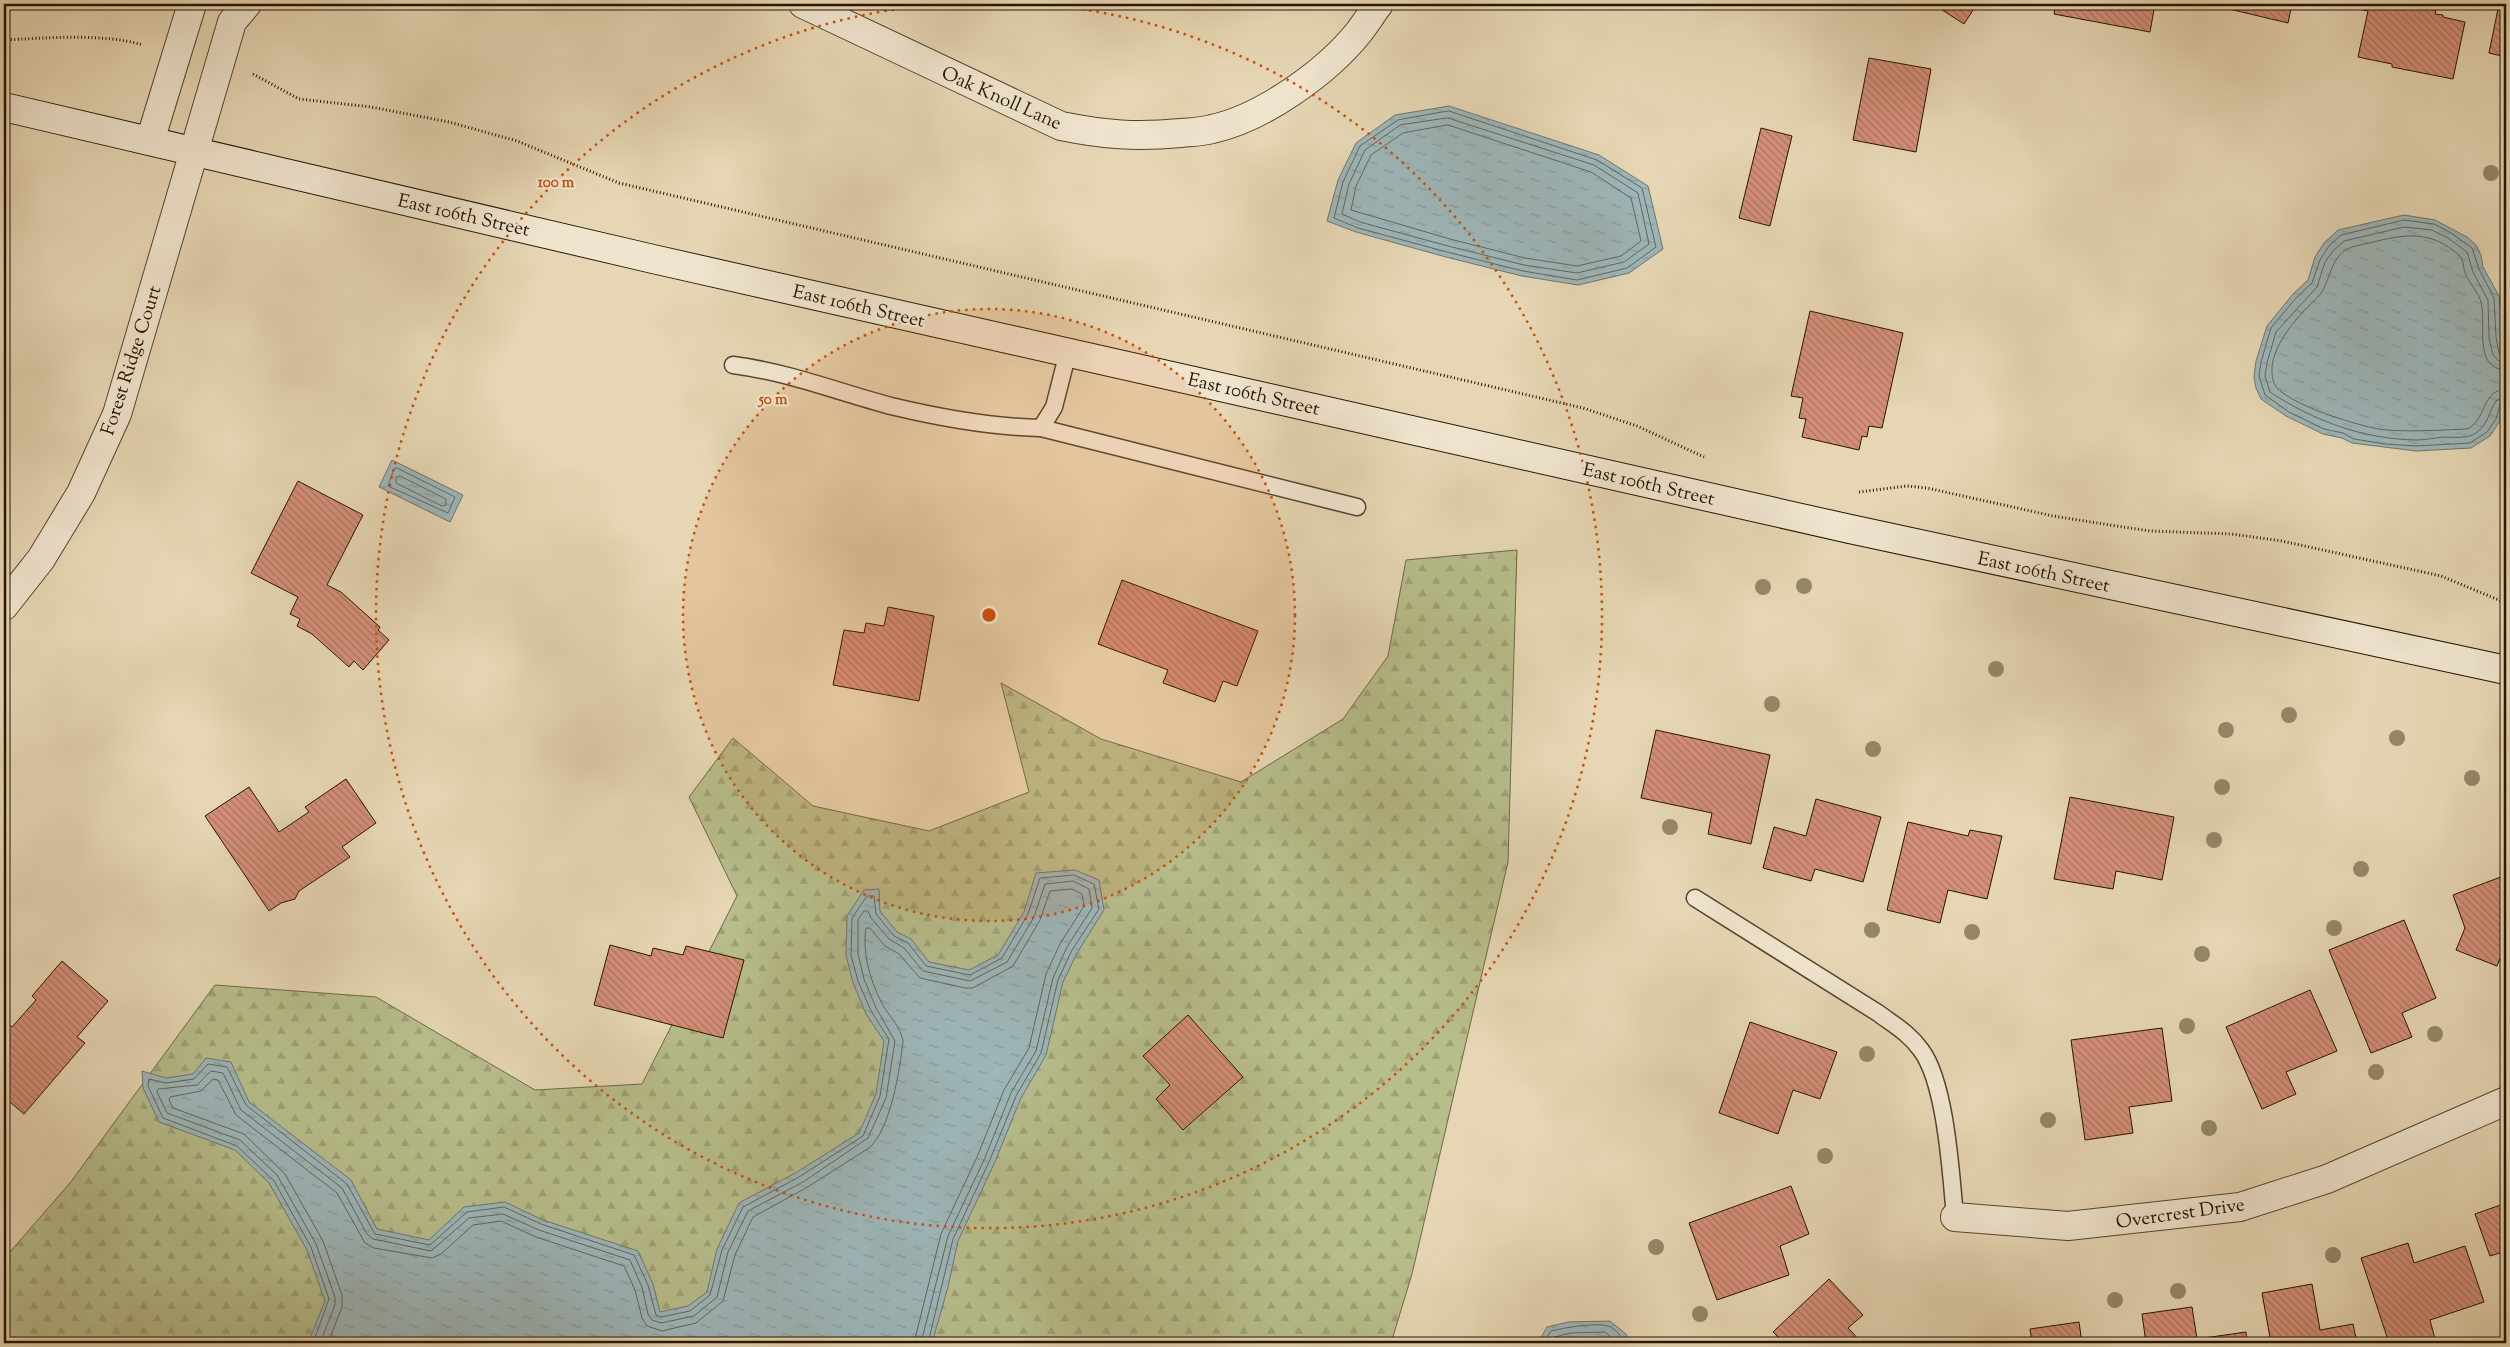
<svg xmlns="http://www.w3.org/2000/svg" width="2510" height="1347" font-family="'Sorts Mill Goudy',serif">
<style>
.forest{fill:url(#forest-firs);stroke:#6e6946}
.water{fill:url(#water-ripples);stroke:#6d766f}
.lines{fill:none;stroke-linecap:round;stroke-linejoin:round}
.shore{stroke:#61665c;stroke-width:1}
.building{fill:url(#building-back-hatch);stroke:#251500}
.service-casing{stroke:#55452d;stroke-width:19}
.minor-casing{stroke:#55452d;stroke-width:30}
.secondary-casing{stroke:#251500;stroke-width:30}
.path{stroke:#251500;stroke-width:3;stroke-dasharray:1 2.5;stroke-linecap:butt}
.service{stroke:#efe4ce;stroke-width:16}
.minor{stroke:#efe4ce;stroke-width:28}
.secondary{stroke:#efe4ce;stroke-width:28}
.tree{fill:#948768}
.ring{fill:none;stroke:#cb4f0a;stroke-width:2.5;stroke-dasharray:2.5 5}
.labels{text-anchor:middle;stroke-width:4.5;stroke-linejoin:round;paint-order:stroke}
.street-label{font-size:19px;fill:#251500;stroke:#efe4ce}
.centre{fill:#cb4f0a;stroke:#efe4ce;stroke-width:2.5}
.ring-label{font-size:15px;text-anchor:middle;font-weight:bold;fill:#cb4f0a;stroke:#efe4ce;stroke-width:4.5;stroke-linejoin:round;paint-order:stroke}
</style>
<defs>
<pattern id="forest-firs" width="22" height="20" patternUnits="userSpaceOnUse" patternTransform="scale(1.25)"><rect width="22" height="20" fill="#b7bd8b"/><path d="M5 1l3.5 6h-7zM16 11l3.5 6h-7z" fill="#9da276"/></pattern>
<pattern id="water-ripples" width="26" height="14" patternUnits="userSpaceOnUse" patternTransform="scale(1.25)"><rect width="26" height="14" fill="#9db6b9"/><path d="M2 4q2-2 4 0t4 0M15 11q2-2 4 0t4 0" fill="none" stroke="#879c9d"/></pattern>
<pattern id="building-back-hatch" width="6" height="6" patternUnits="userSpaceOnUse" patternTransform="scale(1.25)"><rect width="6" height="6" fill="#d58f79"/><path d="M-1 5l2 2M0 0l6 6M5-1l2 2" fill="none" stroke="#ad7461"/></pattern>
</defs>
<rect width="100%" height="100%" fill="#e6d6b3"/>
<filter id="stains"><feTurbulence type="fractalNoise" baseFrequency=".004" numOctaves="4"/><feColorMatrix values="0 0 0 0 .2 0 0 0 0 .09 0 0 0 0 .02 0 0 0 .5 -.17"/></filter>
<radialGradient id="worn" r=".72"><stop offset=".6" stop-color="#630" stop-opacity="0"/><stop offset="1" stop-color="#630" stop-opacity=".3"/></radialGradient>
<!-- forest -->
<polygon class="forest" points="1517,550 1508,862 1412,1274 1391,1343 4,1343 4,1265 9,1253 70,1183 215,985 376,997 535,1090 642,1084 737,896 689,797 733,738 813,806 929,831 1029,792 1001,683 1101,739 1241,782 1343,719 1388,656 1406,560"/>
<!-- water -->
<g class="water">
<polygon points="1449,106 1599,155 1648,186 1663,249 1629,273 1578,285 1522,276 1446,257 1356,232 1327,221 1338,180 1356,143 1395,115"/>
<polygon points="2404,215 2435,220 2467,237 2476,245 2481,255 2483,267 2499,296 2501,315 2501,337 2506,363 2505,404 2500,421 2490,436 2471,448 2416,451 2352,443 2342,438 2323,434 2286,416 2261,399 2256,388 2254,377 2256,361 2267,326 2293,294 2308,280 2315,257 2324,243 2338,230"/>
<polygon points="392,460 463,495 450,522 379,487"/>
<polygon points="1075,870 1099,880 1104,910 1077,953 1063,982 1046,1055 1021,1098 994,1164 958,1241 948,1287 932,1343 308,1343 325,1301 307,1250 269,1183 235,1150 159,1122 143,1088 142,1071 166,1078 193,1074 206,1058 231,1062 249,1102 351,1180 377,1229 429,1240 464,1207 505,1202 543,1220 638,1251 653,1284 660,1312 688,1306 707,1292 717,1249 739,1203 797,1172 859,1133 876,1094 884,1041 866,1014 853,983 846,955 847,916 864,890 879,889 880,911 897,932 911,939 929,962 969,970 998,955 1024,912 1036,873"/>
<polygon points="1610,1321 1626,1334 1631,1343 1538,1343 1547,1327 1568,1322"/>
</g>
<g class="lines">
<!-- shore -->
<g class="shore">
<polygon points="1449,111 1597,160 1642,188 1656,247 1627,268 1577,280 1523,271 1447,252 1358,228 1334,218 1343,182 1360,146 1398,120"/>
<polygon points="1448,118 1594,165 1638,193 1649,244 1624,262 1577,273 1524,265 1448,246 1360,222 1342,214 1349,184 1365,150 1400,125"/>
<polygon points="1448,125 1591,172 1631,198 1641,241 1621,256 1577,266 1525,258 1450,239 1351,210 1356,186 1371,155 1403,133"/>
<polyline points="2506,357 2499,353 2496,337 2494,298 2479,269 2472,248 2451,233 2434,224 2404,220 2341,235 2329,246 2320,260 2312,283 2296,298 2271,328 2261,362 2259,376 2265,395 2289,412 2324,429 2343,433 2354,439 2385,444 2416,446 2470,443 2487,432 2496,419 2500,405 2506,403"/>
<path d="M2506,363L2499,361L2493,355L2489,338L2488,300L2473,272L2467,252L2448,238L2432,230L2404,227L2344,241L2333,251L2325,262L2317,287L2276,332L2267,363L2265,376L2270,392C2314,421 2363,439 2416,440C2425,440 2434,438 2443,437C2454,437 2467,439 2476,433C2488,425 2489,411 2496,401L2506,396"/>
<path d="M2506,370C2472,369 2487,323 2481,302C2478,292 2470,284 2466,275C2463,269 2464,263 2461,257C2431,229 2405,234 2369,243C2357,246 2347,246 2339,256C2328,269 2329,287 2316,299C2297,317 2263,353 2274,383C2281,403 2366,429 2387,430C2414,432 2440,430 2467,429C2487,420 2481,390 2506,389"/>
<polygon points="397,468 455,497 448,513 388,486 394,469"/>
<polygon points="400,476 446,499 446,505 442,506 396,483 396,478"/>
<polyline points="313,1343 329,1299 311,1247 274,1181 237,1146 163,1118 148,1086 149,1079 166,1083 194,1079 208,1064 227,1067 246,1105 347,1184 375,1234 430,1245 467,1212 504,1207 541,1224 634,1255 648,1285 656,1315 661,1317 690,1311 710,1295 722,1250 743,1207 799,1177 863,1136 880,1096 889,1039 871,1011 858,981 851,955 852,918 867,896 874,896 876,914 894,936 908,943 926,966 970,975 1002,958 1028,914 1040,878 1074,875 1094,884 1099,909 1072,950 1058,980 1041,1053 1016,1096 989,1162 953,1239 928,1343"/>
<polyline points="320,1343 335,1305 335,1297 316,1244 277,1175 240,1140 167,1113 157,1092 158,1089 197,1085 211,1071 223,1073 241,1110 342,1188 367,1234 373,1239 431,1251 469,1218 503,1214 539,1230 630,1260 642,1287 648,1314 652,1320 661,1323 694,1316 717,1297 728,1252 748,1211 803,1182 868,1138 886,1098 895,1041 876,1008 864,979 858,954 858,920 864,911 868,911 871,918 889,939 904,948 923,971 970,981 1007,962 1034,917 1045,884 1073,881 1089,889 1092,908 1067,947 1053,978 1036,1051 1011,1093 984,1160 948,1236 921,1343"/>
<path d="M328,1343L342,1307V1295L323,1241L285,1174L244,1134L173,1108L169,1100L170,1097L201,1091L213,1079L218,1080L236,1115L337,1193L365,1243L374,1248L432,1258L441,1254L473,1225L501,1221L536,1237L624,1266L635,1290L642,1318L647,1326L662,1331L696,1323L723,1301L735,1255L753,1217L806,1188L869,1148C891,1129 900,1068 903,1041C901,1028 891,1018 884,1007C871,984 862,954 866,928H870L885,946L899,954L920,978L965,988H973L1013,966L1040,920L1050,891L1072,889L1082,894L1084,906L1060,944L1046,974L1029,1048L1004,1090L977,1157L941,1234L914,1343"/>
<path d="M1543,1343L1551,1331C1563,1328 1596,1322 1608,1326C1615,1328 1622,1337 1625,1343"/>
<polyline points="1551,1343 1555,1337 1570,1333 1605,1332 1618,1343"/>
</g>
</g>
<!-- building -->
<g class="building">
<polygon points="1933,4 1977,4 1964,24"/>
<polygon points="2056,4 2155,4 2150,32 2054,14"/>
<polygon points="2208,4 2292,4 2288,23"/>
<polygon points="2351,4 2420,4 2420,7 2436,10 2435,14 2443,15 2443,17 2465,22 2453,79 2392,67 2392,64 2358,57 2368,11 2350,7"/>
<polygon points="2499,4 2506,4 2506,57 2489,53"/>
<polygon points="1869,58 1931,69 1916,152 1853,140"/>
<polygon points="1761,128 1792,136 1770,226 1739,218"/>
<polygon points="1810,311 1903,333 1882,428 1869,426 1867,437 1862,436 1859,450 1802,437 1806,419 1799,418 1803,398 1791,396"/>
<polygon points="298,481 363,515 327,585 341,592 380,627 378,630 389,640 363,670 354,661 349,667 312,634 297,626 300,619 290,614 298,597 251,573"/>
<polygon points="1122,580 1258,631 1237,686 1223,681 1215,702 1163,683 1168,670 1098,644"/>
<polygon points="888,607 934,616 919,701 833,685 844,630 864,633 866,623 884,626"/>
<polygon points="1656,730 1770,755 1751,844 1708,834 1712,813 1641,798"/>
<polygon points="346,779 376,823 342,847 350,857 299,891 295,899 281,903 269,911 205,816 249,787 279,832 309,812 305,807"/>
<polygon points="2070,797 2174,817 2162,880 2116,871 2113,889 2054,879"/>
<polygon points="1816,799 1881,817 1863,882 1815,869 1811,881 1763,868 1774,827 1806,836"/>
<polygon points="1908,822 1968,836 1970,830 2002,836 1987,899 1948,890 1940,923 1887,910"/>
<polygon points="2506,875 2506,943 2497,966 2456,950 2465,928 2453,895"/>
<polygon points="2404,920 2436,998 2402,1013 2412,1037 2371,1053 2329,950"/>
<polygon points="610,945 651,956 653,948 683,955 686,946 744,960 723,1038 594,1005"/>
<polygon points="62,961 108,1001 77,1037 85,1043 24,1114 4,1097 4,1020 12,1027 36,1000 32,996"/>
<polygon points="2310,990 2337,1051 2286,1072 2296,1094 2262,1109 2226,1027"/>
<polygon points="1188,1015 1243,1077 1183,1130 1156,1099 1170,1085 1143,1056"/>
<polygon points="1750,1022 1837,1052 1820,1099 1793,1090 1778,1134 1719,1113"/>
<polygon points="2162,1028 2172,1101 2129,1107 2133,1133 2085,1140 2071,1040"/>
<polygon points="1791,1186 1809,1234 1780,1246 1789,1275 1717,1300 1689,1223"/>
<polygon points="2506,1203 2506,1261 2503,1252 2490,1256 2475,1214"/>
<polygon points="2408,1243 2414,1263 2465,1246 2484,1302 2430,1320 2436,1343 2389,1343 2361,1258"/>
<polygon points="1829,1279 1863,1315 1848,1328 1862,1343 1784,1343 1773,1332"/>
<polygon points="2312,1284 2320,1330 2353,1324 2357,1343 2271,1343 2262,1293"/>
<polygon points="2192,1307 2197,1339 2246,1332 2247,1343 2146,1343 2142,1314"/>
<polygon points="2079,1322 2082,1343 2032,1343 2030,1329"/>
</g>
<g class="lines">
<!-- service casing -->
<g class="service-casing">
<g id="service">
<path d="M733,365C788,372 838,392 891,406C941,418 991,427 1041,428L1054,407L1068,352"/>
<polyline points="1041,428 1357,507"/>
<path d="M1695,898L1878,1013C1894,1025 1909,1033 1921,1050C1946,1083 1951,1175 1955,1217"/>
</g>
</g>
<!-- minor casing -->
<g class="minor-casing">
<g id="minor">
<path d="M803,4L1061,126C1105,135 1136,137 1181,133C1191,132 1202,132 1212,129C1263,118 1327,72 1359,32C1366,23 1372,13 1379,4"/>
<polyline points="150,141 192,4"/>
<polyline points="4,606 41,559 81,493 117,414 232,22 247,4"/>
<polyline points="1955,1217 2068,1226 2240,1207 2327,1179 2506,1101"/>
</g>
</g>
<!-- secondary casing -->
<g class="secondary-casing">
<polyline id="secondary" points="4,107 653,259 1850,529 2506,670"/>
</g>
<!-- path -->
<g class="path">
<path d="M4,40C45,38 104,33 143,45"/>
<polyline points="253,74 299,99 371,107 449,122 517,141 619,183 1583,408 1637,426 1704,457"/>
<polyline points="1859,492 1907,486 1927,488 2053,516 2110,525 2150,531 2232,534 2282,541 2441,576 2506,603"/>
</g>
<!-- service -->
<use href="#service" class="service"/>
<!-- minor -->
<use href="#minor" class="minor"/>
<!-- secondary -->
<use href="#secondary" class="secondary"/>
</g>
<!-- trees -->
<g class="tree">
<circle cx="2491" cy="173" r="8"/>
<circle cx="1804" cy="586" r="8"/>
<circle cx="1763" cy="587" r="8"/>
<circle cx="1996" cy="669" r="8"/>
<circle cx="1772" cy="704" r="8"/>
<circle cx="2289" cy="715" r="8"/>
<circle cx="2226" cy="730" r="8"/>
<circle cx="2397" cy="738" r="8"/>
<circle cx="1873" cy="749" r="8"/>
<circle cx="2472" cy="778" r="8"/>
<circle cx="2222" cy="787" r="8"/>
<circle cx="1670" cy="827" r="8"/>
<circle cx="2214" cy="840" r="8"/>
<circle cx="2361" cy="869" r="8"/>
<circle cx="2334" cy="928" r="8"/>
<circle cx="1872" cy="930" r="8"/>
<circle cx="1972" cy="932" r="8"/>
<circle cx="2202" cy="954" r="8"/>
<circle cx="2187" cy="1026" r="8"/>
<circle cx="2435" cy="1034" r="8"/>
<circle cx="1867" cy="1054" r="8"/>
<circle cx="2376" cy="1072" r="8"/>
<circle cx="2048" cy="1120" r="8"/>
<circle cx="2209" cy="1128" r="8"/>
<circle cx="1825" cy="1156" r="8"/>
<circle cx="1656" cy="1247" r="8"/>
<circle cx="2333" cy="1255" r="8"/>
<circle cx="2178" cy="1291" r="8"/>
<circle cx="2115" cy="1300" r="8"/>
<circle cx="1700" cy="1314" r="8"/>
</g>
<!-- distance rings -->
<circle cx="989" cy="615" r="306" fill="#cb4f0a" fill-opacity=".12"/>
<g class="ring">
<circle cx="989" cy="615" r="306"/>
<path d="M1037 4A613 613 0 1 1 941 4"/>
</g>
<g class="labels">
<!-- street labels -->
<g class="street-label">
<text transform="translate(1002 97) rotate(24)" y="7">Oak Knoll Lane</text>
<text transform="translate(464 214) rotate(13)" y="7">East 106th Street</text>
<text transform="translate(859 305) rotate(13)" y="7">East 106th Street</text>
<text transform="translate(130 360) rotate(-72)" y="7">Forest Ridge Court</text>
<text transform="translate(1254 393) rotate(13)" y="7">East 106th Street</text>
<text transform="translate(1649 483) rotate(13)" y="7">East 106th Street</text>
<text transform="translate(2044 571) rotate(12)" y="7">East 106th Street</text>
<text transform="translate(2180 1212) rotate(-8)" y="7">Overcrest Drive</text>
</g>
</g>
<circle cx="989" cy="615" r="8" class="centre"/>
<g class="ring-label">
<text x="556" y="187">100 m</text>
<text x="773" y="404">50 m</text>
</g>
<!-- margin -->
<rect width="2510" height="1347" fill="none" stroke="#e6d6b3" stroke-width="20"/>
<rect x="5" y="5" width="2500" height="1337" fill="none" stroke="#251500" stroke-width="2.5"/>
<rect x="10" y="10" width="2490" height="1327" fill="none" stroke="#251500"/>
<rect width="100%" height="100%" filter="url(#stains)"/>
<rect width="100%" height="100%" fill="url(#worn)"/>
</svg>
